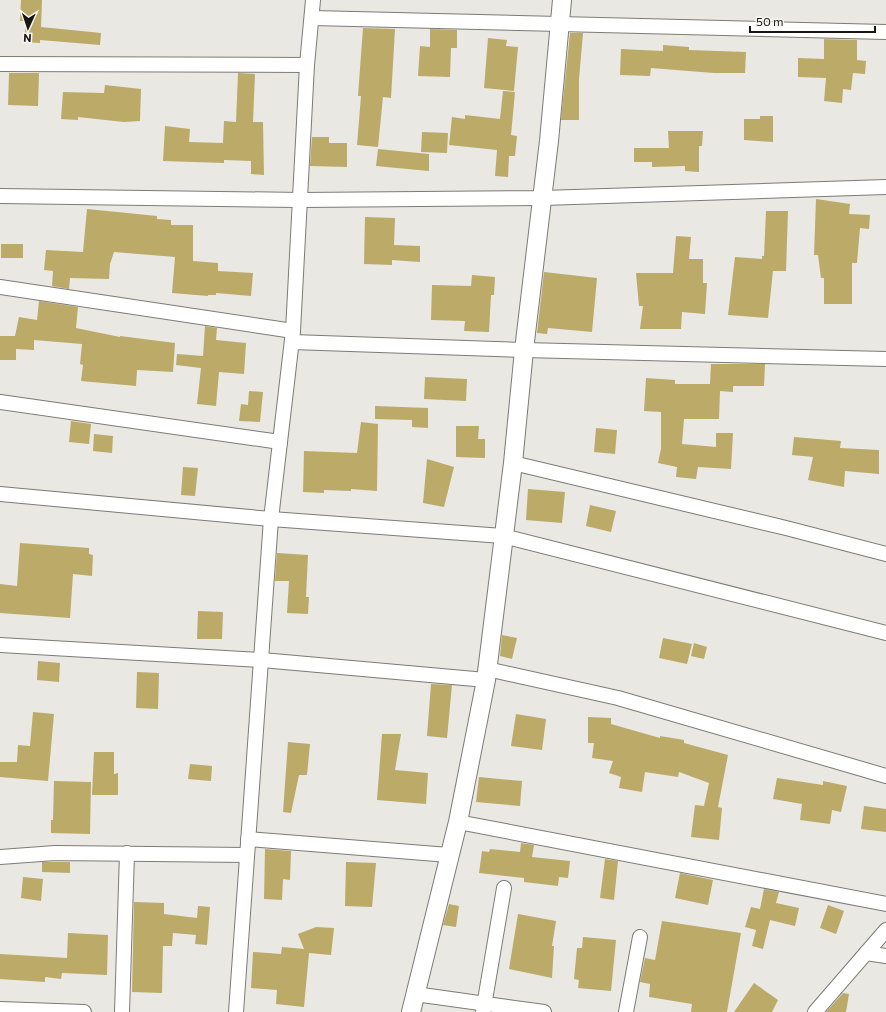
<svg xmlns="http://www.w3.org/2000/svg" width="886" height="1012" font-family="Commissioner,sans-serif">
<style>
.building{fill:#bbaa68}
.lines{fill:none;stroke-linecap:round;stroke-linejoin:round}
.minor-casing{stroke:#7c7b76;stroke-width:16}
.tertiary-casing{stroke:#7c7b76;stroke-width:20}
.minor{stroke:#fff;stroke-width:14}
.tertiary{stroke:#fff;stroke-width:18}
</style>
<rect width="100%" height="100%" fill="#eae8e3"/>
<!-- building -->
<g class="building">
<polygon points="21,0 42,0 41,27 101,33 100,45 40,40 40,43 24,42 26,21 20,21"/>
<polygon points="363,28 395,29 391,98 383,97 378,147 357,145 361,96 358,96"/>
<polygon points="430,29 457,30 457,48 451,48 450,77 418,76 420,46 430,47"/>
<polygon points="570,33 583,33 579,79 579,120 561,120"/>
<polygon points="488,38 507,40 506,46 518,47 514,91 484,88"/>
<polygon points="824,39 857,40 857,60 866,61 865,74 853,73 851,90 843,89 842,103 824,101 826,78 798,77 798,58 824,59"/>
<polygon points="663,45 689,47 689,50 746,52 745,73 714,73 651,68 650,76 620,75 621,49 663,51"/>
<polygon points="9,73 39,73 38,106 8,105"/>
<polygon points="238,73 255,74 253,122 263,122 264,175 251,174 251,161 224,160 224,163 163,161 165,126 190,129 189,142 223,143 224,121 236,122"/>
<polygon points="105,85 141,89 140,121 124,122 78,117 78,120 61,119 63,92 104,93"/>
<polygon points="503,91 515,92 511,135 517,136 515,156 509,156 508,177 495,176 497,150 449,145 452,117 465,119 465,115 500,119"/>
<polygon points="760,116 773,116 773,142 744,140 744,119 760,119"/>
<polygon points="668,131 703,131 702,146 699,146 699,172 685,171 685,166 652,167 652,162 634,162 634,148 669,148"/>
<polygon points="422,132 448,133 447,153 421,152"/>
<polygon points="312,137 329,137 329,143 347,143 347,167 310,166"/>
<polygon points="378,149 429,154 429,171 376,166"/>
<polygon points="816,199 850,204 849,214 870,215 869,229 860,228 857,263 852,263 852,304 824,304 824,278 821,278 818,255 814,255"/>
<polygon points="87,209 157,216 157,219 171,220 171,225 193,225 193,261 218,263 218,271 253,273 251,296 216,293 216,295 208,295 208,296 172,293 175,257 114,252 110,264 109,279 70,278 69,289 52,286 53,271 44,270 46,250 83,252"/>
<polygon points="766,211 788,211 786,271 773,271 768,318 728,315 735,257 762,259 762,256 764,256"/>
<polygon points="365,217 395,218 394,245 420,246 420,262 392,260 392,265 364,264"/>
<polygon points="676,236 691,237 689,259 703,259 703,283 707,283 705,314 682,312 681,329 640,329 643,306 639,306 636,273 673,273"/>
<rect x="1" y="244" width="22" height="14"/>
<polygon points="544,272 597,278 592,332 548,328 547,334 537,333"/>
<polygon points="472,275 495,277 494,295 491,295 489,332 464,331 465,321 431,320 432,285 471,286"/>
<polygon points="39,301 78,307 76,328 120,337 120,336 175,343 173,372 137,370 136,386 81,381 83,365 80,364 82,344 34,340 34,350 16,349 16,360 0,360 0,336 15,336 19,317 37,320"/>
<polygon points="205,326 217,328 216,340 246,343 244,374 219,372 216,406 197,404 201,368 176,365 177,354 203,356"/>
<polygon points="711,364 765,364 764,386 733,386 733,392 720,391 719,419 684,419 682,444 716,447 716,433 733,433 731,469 698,467 696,479 676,477 677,467 658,463 661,449 661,412 644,411 646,378 675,380 675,384 710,384"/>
<polygon points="425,377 467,379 466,401 424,399"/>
<polygon points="249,391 263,392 260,422 239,421 241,404 248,405"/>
<polygon points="375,406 428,408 428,428 412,427 412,420 375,419"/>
<polygon points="71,421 91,424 89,444 69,442"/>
<polygon points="361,422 378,424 377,491 351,489 351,491 324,490 324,493 303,492 304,451 357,453"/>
<polygon points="456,426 479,426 478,439 485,439 485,458 456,457"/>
<polygon points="596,428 617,430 615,454 594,452"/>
<polygon points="94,434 113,436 112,453 93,451"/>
<polygon points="794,437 841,441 840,448 879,450 879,474 845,471 844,487 808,480 813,457 792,455"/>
<polygon points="427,459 454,467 444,507 423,503"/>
<polygon points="183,467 198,468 195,496 181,495"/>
<polygon points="528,489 565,492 562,523 526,520"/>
<polygon points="590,505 616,511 611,532 586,526"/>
<polygon points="20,543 89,548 89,554 93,555 92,576 73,574 70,618 0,613 0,584 17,586"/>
<polygon points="277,553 308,555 306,597 309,597 308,614 287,613 289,581 275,581"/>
<polygon points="198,611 223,612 222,639 197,639"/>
<polygon points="502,635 517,638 512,659 500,656"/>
<polygon points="663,638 692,644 687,664 659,658"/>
<polygon points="694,643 707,647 704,659 691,656"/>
<polygon points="38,661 60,663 59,682 37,680"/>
<polygon points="137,672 159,673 158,709 136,708"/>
<polygon points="431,684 452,685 447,738 427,736"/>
<polygon points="33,712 54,714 48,781 0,777 0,762 17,762 18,745 30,746"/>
<polygon points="516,714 546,719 542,750 511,746"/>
<polygon points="588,717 611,718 611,724 660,738 660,736 684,740 684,743 728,755 718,807 722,808 719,840 691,837 695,805 704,806 709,783 679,772 678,777 645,772 642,792 619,788 621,777 609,773 613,761 592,758 594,743 588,743"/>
<polygon points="382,734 401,734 395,770 428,773 426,804 377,800"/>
<polygon points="288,742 310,744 307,775 299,775 291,813 283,812"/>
<polygon points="94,752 114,752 114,774 118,773 118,795 92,795"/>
<polygon points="190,764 212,766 211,781 188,779"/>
<polygon points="479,777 522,781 520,806 476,802"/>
<polygon points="777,778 823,785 823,781 847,786 841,812 832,810 830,824 800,820 802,804 773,799"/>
<polygon points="54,781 91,782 90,834 51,833 51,820 53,820"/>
<polygon points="864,806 886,809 886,832 861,829"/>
<polygon points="521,843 534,845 532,857 570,861 568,878 559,877 558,886 524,882 524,878 479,873 482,851 489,852 490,849 520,852"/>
<polygon points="265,849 291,851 290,880 283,879 282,900 264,899"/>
<polygon points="605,859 618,861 614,900 600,898"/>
<polygon points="42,862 70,862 70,873 42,872"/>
<polygon points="346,862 376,863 372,907 345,906"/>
<polygon points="680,873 713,880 708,905 675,898"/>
<polygon points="23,877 43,879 41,901 21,898"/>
<polygon points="764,889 779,892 776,903 799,908 795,926 770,920 763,949 752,946 756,930 745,927 751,907 760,909"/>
<polygon points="134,902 164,903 164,914 197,918 198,906 210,907 207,945 195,944 196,935 173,933 172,946 163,946 162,993 132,992"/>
<polygon points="449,904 459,906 456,927 443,925"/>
<polygon points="828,905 844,911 836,934 820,928"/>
<polygon points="518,914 556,921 552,946 554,946 552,978 509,969"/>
<polygon points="662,921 741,933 727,1012 691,1012 692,1004 649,997 650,984 640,982 645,958 655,960"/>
<polygon points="316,927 334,928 331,955 309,953 304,1007 276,1004 277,990 251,988 253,952 281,954 282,947 304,949 298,934"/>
<polygon points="68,933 108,935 107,975 62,973 61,979 45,977 45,982 0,979 0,954 67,958"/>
<polygon points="583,937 616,940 611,991 578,988 579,980 574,979 577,948 582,948"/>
<polygon points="754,983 778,1000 772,1012 734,1012"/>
<polygon points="843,993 849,994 846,1012 826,1012"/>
</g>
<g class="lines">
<!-- minor casing -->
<g class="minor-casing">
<g id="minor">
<polyline points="312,18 886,32"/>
<polyline points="0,64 307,65"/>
<polyline points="0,196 301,200 542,198 886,187"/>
<polyline points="0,287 293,331"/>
<polyline points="292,342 524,350 886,359"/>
<polyline points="0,402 280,442"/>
<polyline points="513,463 786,528 886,554"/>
<polyline points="0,494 271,519 503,536 886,633"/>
<polyline points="0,645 262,660 486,680"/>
<polyline points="487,669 618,698 886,776"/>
<polyline points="458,822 886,904"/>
<polyline points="248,839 449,855"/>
<polyline points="0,857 55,853 247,855"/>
<polyline points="866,953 886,956"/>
<polyline points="415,994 544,1012"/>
<polyline points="0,1009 84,1012"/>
<polyline points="122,1012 127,853"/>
<polyline points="236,1012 271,519 293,331 307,65 313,0"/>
<polyline points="483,1012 504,888"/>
<polyline points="626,1012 640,937"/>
<polyline points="815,1012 886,930"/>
</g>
</g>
<!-- tertiary casing -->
<g class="tertiary-casing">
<polyline id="tertiary" points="411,1012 458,822 486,680 513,463 524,350 549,141 562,0"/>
</g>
<!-- minor -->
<use href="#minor" class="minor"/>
<!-- tertiary -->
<use href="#tertiary" class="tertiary"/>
</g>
<!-- north arrow -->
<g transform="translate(28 28) rotate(183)" stroke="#f7f6f0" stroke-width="3" paint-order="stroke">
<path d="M0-3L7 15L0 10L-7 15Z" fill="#161513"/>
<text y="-6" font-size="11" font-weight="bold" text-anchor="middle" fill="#161513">N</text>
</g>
<!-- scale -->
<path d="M750 26v6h125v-6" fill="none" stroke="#161513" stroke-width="2"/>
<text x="756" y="26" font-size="12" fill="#161513" stroke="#f7f6f0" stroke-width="3" paint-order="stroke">50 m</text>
</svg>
